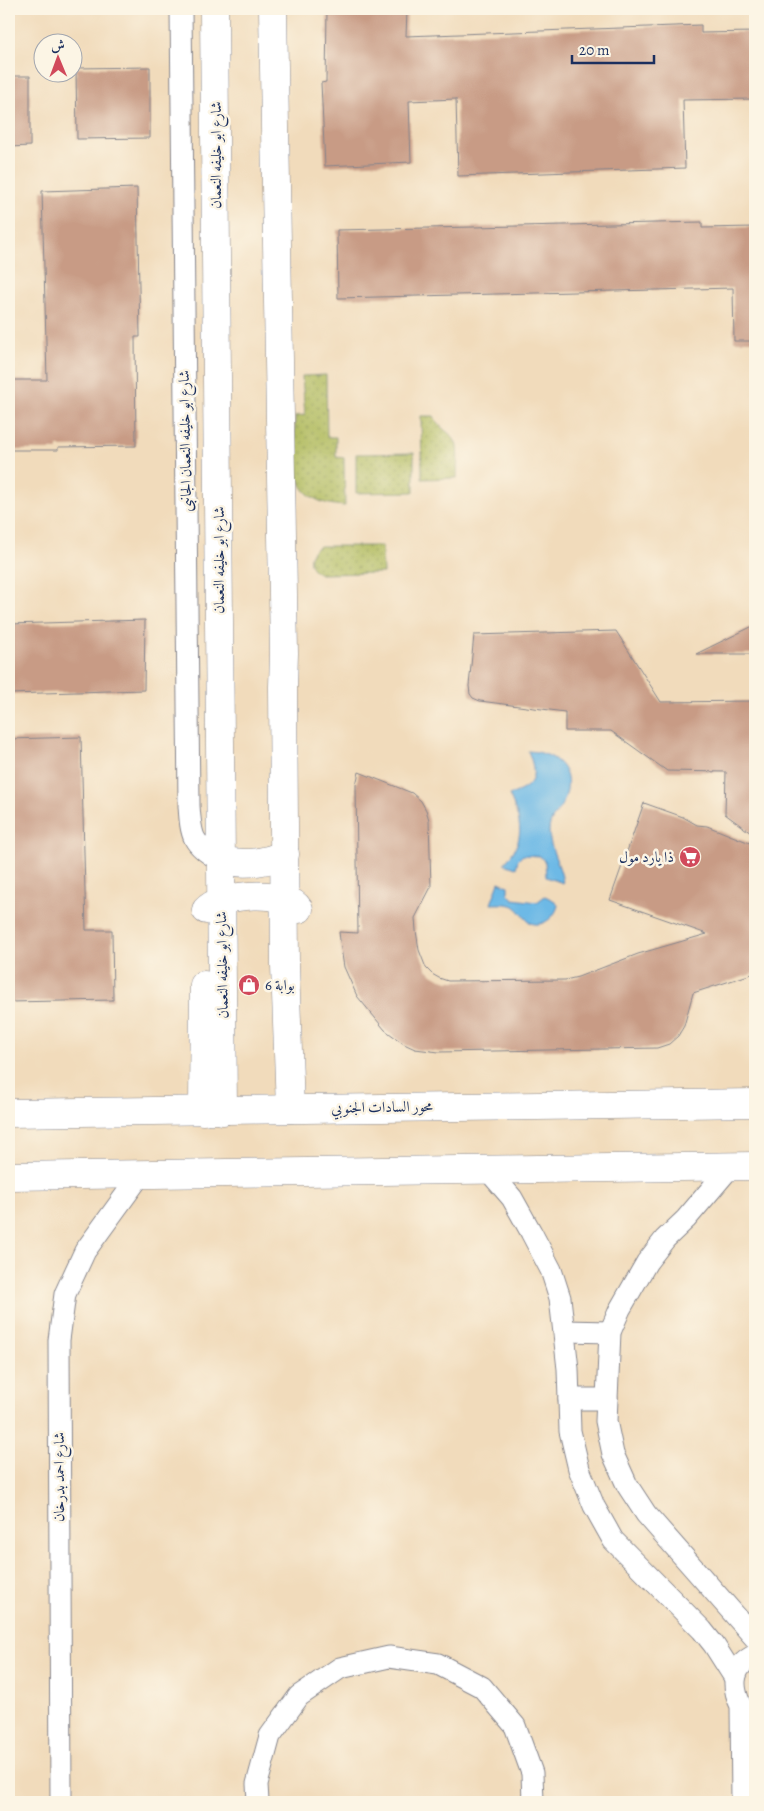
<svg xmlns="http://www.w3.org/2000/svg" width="764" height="1811" font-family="Alegreya,Amiri,serif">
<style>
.grass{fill:url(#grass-dots);stroke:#65745d}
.water{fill:#6db9e6;stroke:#4474a2}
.building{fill:#c89b85}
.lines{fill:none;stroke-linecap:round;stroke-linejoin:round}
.minor-casing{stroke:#86858c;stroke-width:23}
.tertiary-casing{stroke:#86858c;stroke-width:29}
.primary-casing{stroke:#86858c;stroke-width:29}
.minor{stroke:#fff;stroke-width:21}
.tertiary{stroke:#fff;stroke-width:28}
.primary{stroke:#fff;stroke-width:28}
.labels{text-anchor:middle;stroke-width:5;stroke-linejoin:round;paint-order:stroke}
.street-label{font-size:15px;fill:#1b2f5e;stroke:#fcf5e5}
.poi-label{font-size:15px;fill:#1b2f5e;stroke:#fcf5e5;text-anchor:end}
</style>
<defs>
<pattern id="grass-dots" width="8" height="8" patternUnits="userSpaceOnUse" patternTransform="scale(1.25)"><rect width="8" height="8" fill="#afba5c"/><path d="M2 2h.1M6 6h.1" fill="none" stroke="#8e984f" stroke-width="1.8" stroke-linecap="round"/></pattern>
</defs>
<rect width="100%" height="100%" fill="#fcf5e5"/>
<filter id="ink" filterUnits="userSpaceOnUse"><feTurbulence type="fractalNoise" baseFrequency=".02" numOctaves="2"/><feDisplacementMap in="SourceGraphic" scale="10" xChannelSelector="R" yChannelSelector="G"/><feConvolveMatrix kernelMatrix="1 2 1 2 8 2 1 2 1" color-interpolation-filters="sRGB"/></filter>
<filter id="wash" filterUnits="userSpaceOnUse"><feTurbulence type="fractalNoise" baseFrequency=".0096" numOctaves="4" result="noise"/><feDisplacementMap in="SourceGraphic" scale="20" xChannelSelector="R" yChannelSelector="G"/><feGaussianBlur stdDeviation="1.12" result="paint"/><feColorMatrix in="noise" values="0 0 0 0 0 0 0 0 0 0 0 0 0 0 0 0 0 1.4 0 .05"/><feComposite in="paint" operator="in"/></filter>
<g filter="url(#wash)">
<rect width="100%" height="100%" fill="#f1dbbb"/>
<!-- grass -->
<g class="grass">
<path d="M326,375L327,437H336V457L344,458L345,506C285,503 295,460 295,416L305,415L302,376Z"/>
<path d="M421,416H434C439,430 451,431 456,443C459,450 457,469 457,478L422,479Z"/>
<polygon points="414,453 414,492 356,493 356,454"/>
<path d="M320,546H382L383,573L321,574C306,569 306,552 320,546Z"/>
</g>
<!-- water -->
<g class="water">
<path d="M528,751C556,752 576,771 564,800C560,811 549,818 549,831C549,849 561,865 563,883L546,877L545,862L540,856L523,855L518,860L516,868L504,864C526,839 522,823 509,795C535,787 538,776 528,751Z"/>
<path d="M499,882L508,886V893L513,899L537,902L545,896L555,901L558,905C556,916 543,928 531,923C524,919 521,910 514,906C507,903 499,904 491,904Z"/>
</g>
<g id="blocks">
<!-- building -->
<g class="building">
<polygon points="327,9 407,9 406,36 701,25 701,33 755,32 755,99 683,100 685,168 458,176 456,99 409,101 411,162 325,166 321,83 326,82"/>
<polygon points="150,67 150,138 77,139 76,68"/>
<polygon points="9,76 30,76 30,146 9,147"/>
<polygon points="137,188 140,337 135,337 136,446 58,447 58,450 9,450 9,380 47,380 42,191"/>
<polygon points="702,222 702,228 755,227 755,341 734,341 733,288 338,298 337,230"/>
<polygon points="145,620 144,690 9,694 9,624"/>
<polygon points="755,625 755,654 696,654"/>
<polygon points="616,631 661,702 755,701 755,836 725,814 726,772 667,771 611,731 565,731 565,712 480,701 473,698 470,694 469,686 474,635"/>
<polygon points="81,737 86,930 112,930 113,1000 9,1002 9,739"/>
<polygon points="359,772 412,793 421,801 426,810 429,820 431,887 415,918 416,931 419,950 426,968 432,974 439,978 448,981 565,980 578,977 638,954 707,934 610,900 644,803 683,817 697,825 707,826 755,845 755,973 693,993 684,1026 678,1036 669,1044 657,1048 439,1052 415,1049 404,1044 385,1030 357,996 344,967 341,948 339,932 358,933 356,785"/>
</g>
</g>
</g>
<g filter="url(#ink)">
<use href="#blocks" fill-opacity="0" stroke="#86858c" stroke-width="1"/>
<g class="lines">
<!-- minor casing -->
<g class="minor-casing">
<g id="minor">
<path d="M181,9L189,806C191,836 192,845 220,860"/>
<polyline points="731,1166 686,1219 665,1239 647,1262 620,1309 610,1332 606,1421 613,1454 627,1485 646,1514 755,1638"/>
<polyline points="487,1169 512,1198 531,1232 551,1270 560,1298 568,1369 570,1431 579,1469 594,1506 613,1540 702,1630 714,1645 735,1678"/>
<polyline points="565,1331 610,1332"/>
<polyline points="569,1399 607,1399"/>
<polyline points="61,1802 59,1340 65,1294 85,1251 141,1174"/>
<polyline points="258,1802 257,1784 270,1736 299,1696 340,1668 389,1657 438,1664 482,1687 515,1726 532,1773 533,1802"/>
<path d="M742,1802L741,1706C731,1685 732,1666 755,1655"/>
</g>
</g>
<!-- tertiary casing -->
<g class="tertiary-casing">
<g id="tertiary">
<polyline points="214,9 223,1111"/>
<polyline points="273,9 284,653 283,687 285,965 290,1109"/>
<path d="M220,860C243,865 263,864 285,854"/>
<path d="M206,910C220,893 287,889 299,909"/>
<polyline points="203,1111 204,985"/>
</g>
</g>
<!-- primary casing -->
<g class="primary-casing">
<g id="primary">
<polyline points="9,1113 755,1103"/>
<polyline points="9,1176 755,1166"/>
</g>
</g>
<!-- minor -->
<use href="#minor" class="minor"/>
<!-- tertiary -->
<use href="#tertiary" class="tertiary"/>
<!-- primary -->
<use href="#primary" class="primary"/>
</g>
</g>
<!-- icons -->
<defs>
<g id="supermarket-disc" transform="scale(1.125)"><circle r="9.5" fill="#d1495b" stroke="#fcf5e5"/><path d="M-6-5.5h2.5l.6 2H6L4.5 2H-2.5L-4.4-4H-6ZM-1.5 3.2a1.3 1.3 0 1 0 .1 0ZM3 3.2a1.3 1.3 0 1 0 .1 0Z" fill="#fff"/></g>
<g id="shop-disc" transform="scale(1.125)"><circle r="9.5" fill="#d1495b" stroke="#fcf5e5"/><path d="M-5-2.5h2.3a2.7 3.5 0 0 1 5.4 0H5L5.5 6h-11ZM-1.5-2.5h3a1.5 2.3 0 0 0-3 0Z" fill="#fff"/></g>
</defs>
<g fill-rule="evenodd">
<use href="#supermarket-disc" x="690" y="857"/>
<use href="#shop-disc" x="249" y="985"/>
</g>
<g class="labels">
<!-- street labels -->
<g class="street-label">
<text transform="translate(216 155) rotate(-90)" y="5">شارع ابو خليفه النعمان</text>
<text transform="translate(185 441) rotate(-91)" y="5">شارع ابو خليفه النعمان الجانبى</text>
<text transform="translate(219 560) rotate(-90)" y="5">شارع ابو خليفه النعمان</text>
<text transform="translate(222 965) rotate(-91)" y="5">شارع ابو خليفه النعمان</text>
<text transform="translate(382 1107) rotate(-1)" y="5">محور السادات الجنوبي</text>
<text transform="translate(59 1477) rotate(-90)" y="5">شارع احمد بدرخان</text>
</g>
<!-- poi labels -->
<g class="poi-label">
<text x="674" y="862">ذا يارد مول</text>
<text x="265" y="990" text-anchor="start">بوابة 6</text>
</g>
</g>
<!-- margin -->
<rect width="764" height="1811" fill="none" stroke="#fcf5e5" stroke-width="30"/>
<!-- north arrow -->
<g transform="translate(58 58) rotate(359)"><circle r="24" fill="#fcf5e5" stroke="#a2a6af"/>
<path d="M0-4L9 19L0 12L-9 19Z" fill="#d1495b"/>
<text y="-8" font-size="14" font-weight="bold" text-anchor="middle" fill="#1b2f5e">ش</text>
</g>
<!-- scale -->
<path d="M572 55v8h82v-8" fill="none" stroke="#1b2f5e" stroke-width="2.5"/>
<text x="579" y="55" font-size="15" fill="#1b2f5e" stroke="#fcf5e5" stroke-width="4" paint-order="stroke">20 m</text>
</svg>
